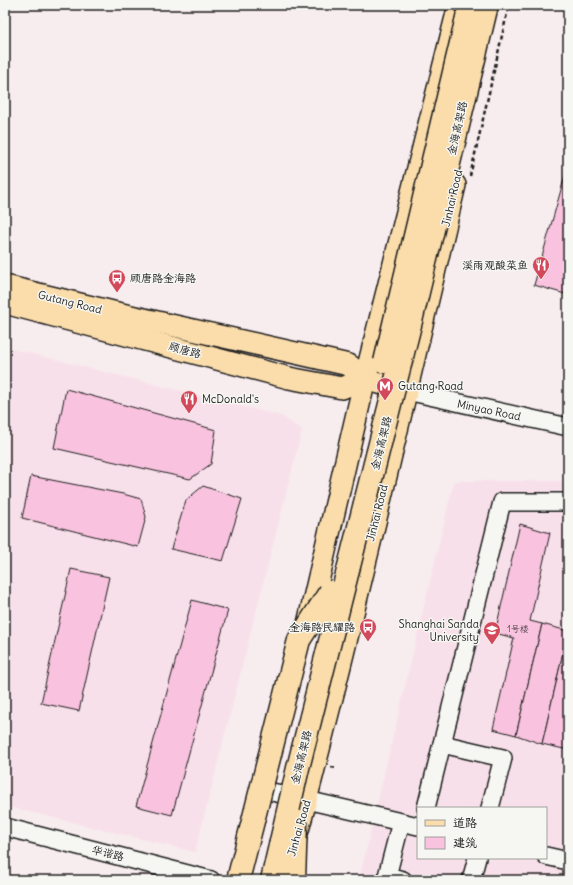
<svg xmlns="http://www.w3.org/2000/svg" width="573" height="885" font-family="Delius,'LXGW WenKai TC',sans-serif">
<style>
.built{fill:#f8e0ea;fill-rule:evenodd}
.building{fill:#f9c3df;stroke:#1c1c1c}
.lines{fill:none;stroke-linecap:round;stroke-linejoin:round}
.minor-casing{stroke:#1c1c1c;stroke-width:20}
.major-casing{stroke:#1c1c1c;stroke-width:24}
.path{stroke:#1c1c1c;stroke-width:2.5;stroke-dasharray:4 3;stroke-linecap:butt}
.minor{stroke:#f6f6f2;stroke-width:17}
.major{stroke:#fbddab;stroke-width:21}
.highway-bridge-casing{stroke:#1c1c1c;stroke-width:25;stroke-linecap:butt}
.highway-bridge{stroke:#fbddab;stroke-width:22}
.labels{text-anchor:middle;stroke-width:3;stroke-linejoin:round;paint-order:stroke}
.number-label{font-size:9px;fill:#53464d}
.street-label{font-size:11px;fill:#1c1c1c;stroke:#f6f6f2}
.poi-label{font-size:11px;fill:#1c1c1c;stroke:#f6f6f2;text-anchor:end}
</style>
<rect width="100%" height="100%" fill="#f7ecee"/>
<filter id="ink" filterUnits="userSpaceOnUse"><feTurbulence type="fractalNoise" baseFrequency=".025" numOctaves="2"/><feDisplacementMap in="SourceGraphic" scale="8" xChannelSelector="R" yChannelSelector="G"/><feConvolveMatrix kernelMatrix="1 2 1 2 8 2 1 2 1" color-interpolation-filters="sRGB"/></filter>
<g filter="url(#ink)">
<!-- built -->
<g class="built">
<polygon points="5,347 281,416 302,430 195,852 5,806"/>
<path d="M454,481H568V880H359ZM418,808H546V858H418Z"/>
</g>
<!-- building -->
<g class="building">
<polygon points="568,165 568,282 565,294 534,285"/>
<polygon points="66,389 216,430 211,464 190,479 54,448"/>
<polygon points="31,476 123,494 141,499 146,517 138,547 22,518"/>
<polygon points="203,486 242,499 223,561 171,549 186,500"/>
<polygon points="520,524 550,533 530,621 542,624 516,735 493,729 514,638 495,633"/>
<polygon points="71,569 109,577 79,711 41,703"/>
<polygon points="192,600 228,610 172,815 136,806"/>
<polygon points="542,624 568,631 542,744 516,735"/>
<polygon points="568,631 568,750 542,744"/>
</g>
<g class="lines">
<!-- minor casing -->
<g class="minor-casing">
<g id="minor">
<polyline points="407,391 568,427"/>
<polyline points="442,744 503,758 490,808"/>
<polyline points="268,791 418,826"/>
<polyline points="426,808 502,502 568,502"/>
<polyline points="401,822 387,876 403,880"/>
<polyline points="5,827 211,880"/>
<polyline points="546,856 568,861"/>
<polyline points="471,880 477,858"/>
</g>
</g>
<!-- major casing -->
<g class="major-casing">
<g id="major">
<polyline points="5,286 117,313 349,365 365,379 407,391"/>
<polyline points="5,303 289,378 342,388 365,379"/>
<polyline points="308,624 365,379 459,5"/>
<path d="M295,841C309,791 321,740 334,690C376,522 415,354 455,185"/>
</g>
</g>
<!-- path -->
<g class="path">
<polyline points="470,176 509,5"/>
<polyline points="331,767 337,768"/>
</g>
<!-- minor -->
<use href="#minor" class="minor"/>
<!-- major -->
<use href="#major" class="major"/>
<!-- highway-bridge casing -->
<g class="highway-bridge-casing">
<g id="highway-bridge">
<polyline points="385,362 470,5"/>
<polyline points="238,880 299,640 330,592"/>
<polyline points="272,880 298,768 412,317 487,5"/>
<polyline points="294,880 296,821"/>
</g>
</g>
<!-- highway-bridge -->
<use href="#highway-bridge" class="highway-bridge"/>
</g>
</g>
<!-- icons -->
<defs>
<g id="restaurant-pin" transform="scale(0.9)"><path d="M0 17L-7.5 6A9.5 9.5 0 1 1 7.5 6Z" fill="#d1495b" stroke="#f6f6f2"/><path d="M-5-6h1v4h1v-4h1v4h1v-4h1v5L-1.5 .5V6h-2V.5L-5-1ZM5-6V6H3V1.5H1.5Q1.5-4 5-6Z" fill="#fff"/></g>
<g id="bus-pin" transform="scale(0.9)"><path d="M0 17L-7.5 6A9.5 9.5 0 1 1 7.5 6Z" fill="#d1495b" stroke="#f6f6f2"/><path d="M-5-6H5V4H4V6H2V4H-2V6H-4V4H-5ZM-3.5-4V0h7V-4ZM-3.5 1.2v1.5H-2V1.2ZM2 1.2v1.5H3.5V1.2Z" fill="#fff"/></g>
<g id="metro-pin" transform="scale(0.9)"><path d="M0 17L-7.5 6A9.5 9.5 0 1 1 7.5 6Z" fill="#d1495b" stroke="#f6f6f2"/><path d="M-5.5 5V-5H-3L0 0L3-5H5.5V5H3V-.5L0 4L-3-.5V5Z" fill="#fff"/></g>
<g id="university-pin" transform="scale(0.9)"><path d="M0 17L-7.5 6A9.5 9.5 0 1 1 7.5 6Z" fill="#d1495b" stroke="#f6f6f2"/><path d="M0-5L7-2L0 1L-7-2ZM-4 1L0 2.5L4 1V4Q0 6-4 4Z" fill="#fff"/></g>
</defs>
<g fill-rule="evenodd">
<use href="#restaurant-pin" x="541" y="265"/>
<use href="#bus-pin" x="117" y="278"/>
<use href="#metro-pin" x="385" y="386"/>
<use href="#restaurant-pin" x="189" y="399"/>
<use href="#bus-pin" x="368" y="627"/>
<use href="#university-pin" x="492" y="630"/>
</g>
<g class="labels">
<!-- number labels -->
<g class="number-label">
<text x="518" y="632">1号楼</text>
</g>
<!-- street labels -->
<g class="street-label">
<text transform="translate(457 128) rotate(-77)" y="4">金海高架路</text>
<text transform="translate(452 198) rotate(-77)" y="4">Jinhai Road</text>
<text transform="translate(70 302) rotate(14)" y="4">Gutang Road</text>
<text transform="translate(185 350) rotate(15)" y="4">顾唐路</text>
<text transform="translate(489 410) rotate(12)" y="4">Minyao Road</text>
<text transform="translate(381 443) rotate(-76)" y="4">金海高架路</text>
<text transform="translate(377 513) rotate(-76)" y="4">Jinhai Road</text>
<text transform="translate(301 757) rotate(-76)" y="4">金海高架路</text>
<text transform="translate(299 828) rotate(-74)" y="4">Jinhai Road</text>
<text transform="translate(108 853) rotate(14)" y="4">华谐路</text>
</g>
<!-- poi labels -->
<g class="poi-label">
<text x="528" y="269">溪雨观酸菜鱼</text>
<text x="130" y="282" text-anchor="start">顾唐路金海路</text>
<text x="398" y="390" text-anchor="start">Gutang Road</text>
<text x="202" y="403" text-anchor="start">McDonald's</text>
<text x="479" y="628">Shanghai Sanda<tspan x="479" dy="13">University</tspan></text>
<text x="355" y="631">金海路民耀路</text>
</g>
</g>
<!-- margin -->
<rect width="573" height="885" fill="none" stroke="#f6f6f2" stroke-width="20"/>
<rect x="10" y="10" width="553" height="865" fill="none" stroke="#1c1c1c" stroke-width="1.5" filter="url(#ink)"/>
<!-- legend -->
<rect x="417" y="807" width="130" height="52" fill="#f6f6f2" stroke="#9f9f9c"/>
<rect x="425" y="820" width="20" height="6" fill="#fbddab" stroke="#9f9f9c"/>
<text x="453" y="827" font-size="12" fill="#1c1c1c">道路</text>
<rect x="425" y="837" width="20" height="12" fill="#f9c3df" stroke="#9f9f9c"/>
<text x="453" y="847" font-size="12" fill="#1c1c1c">建筑</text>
</svg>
